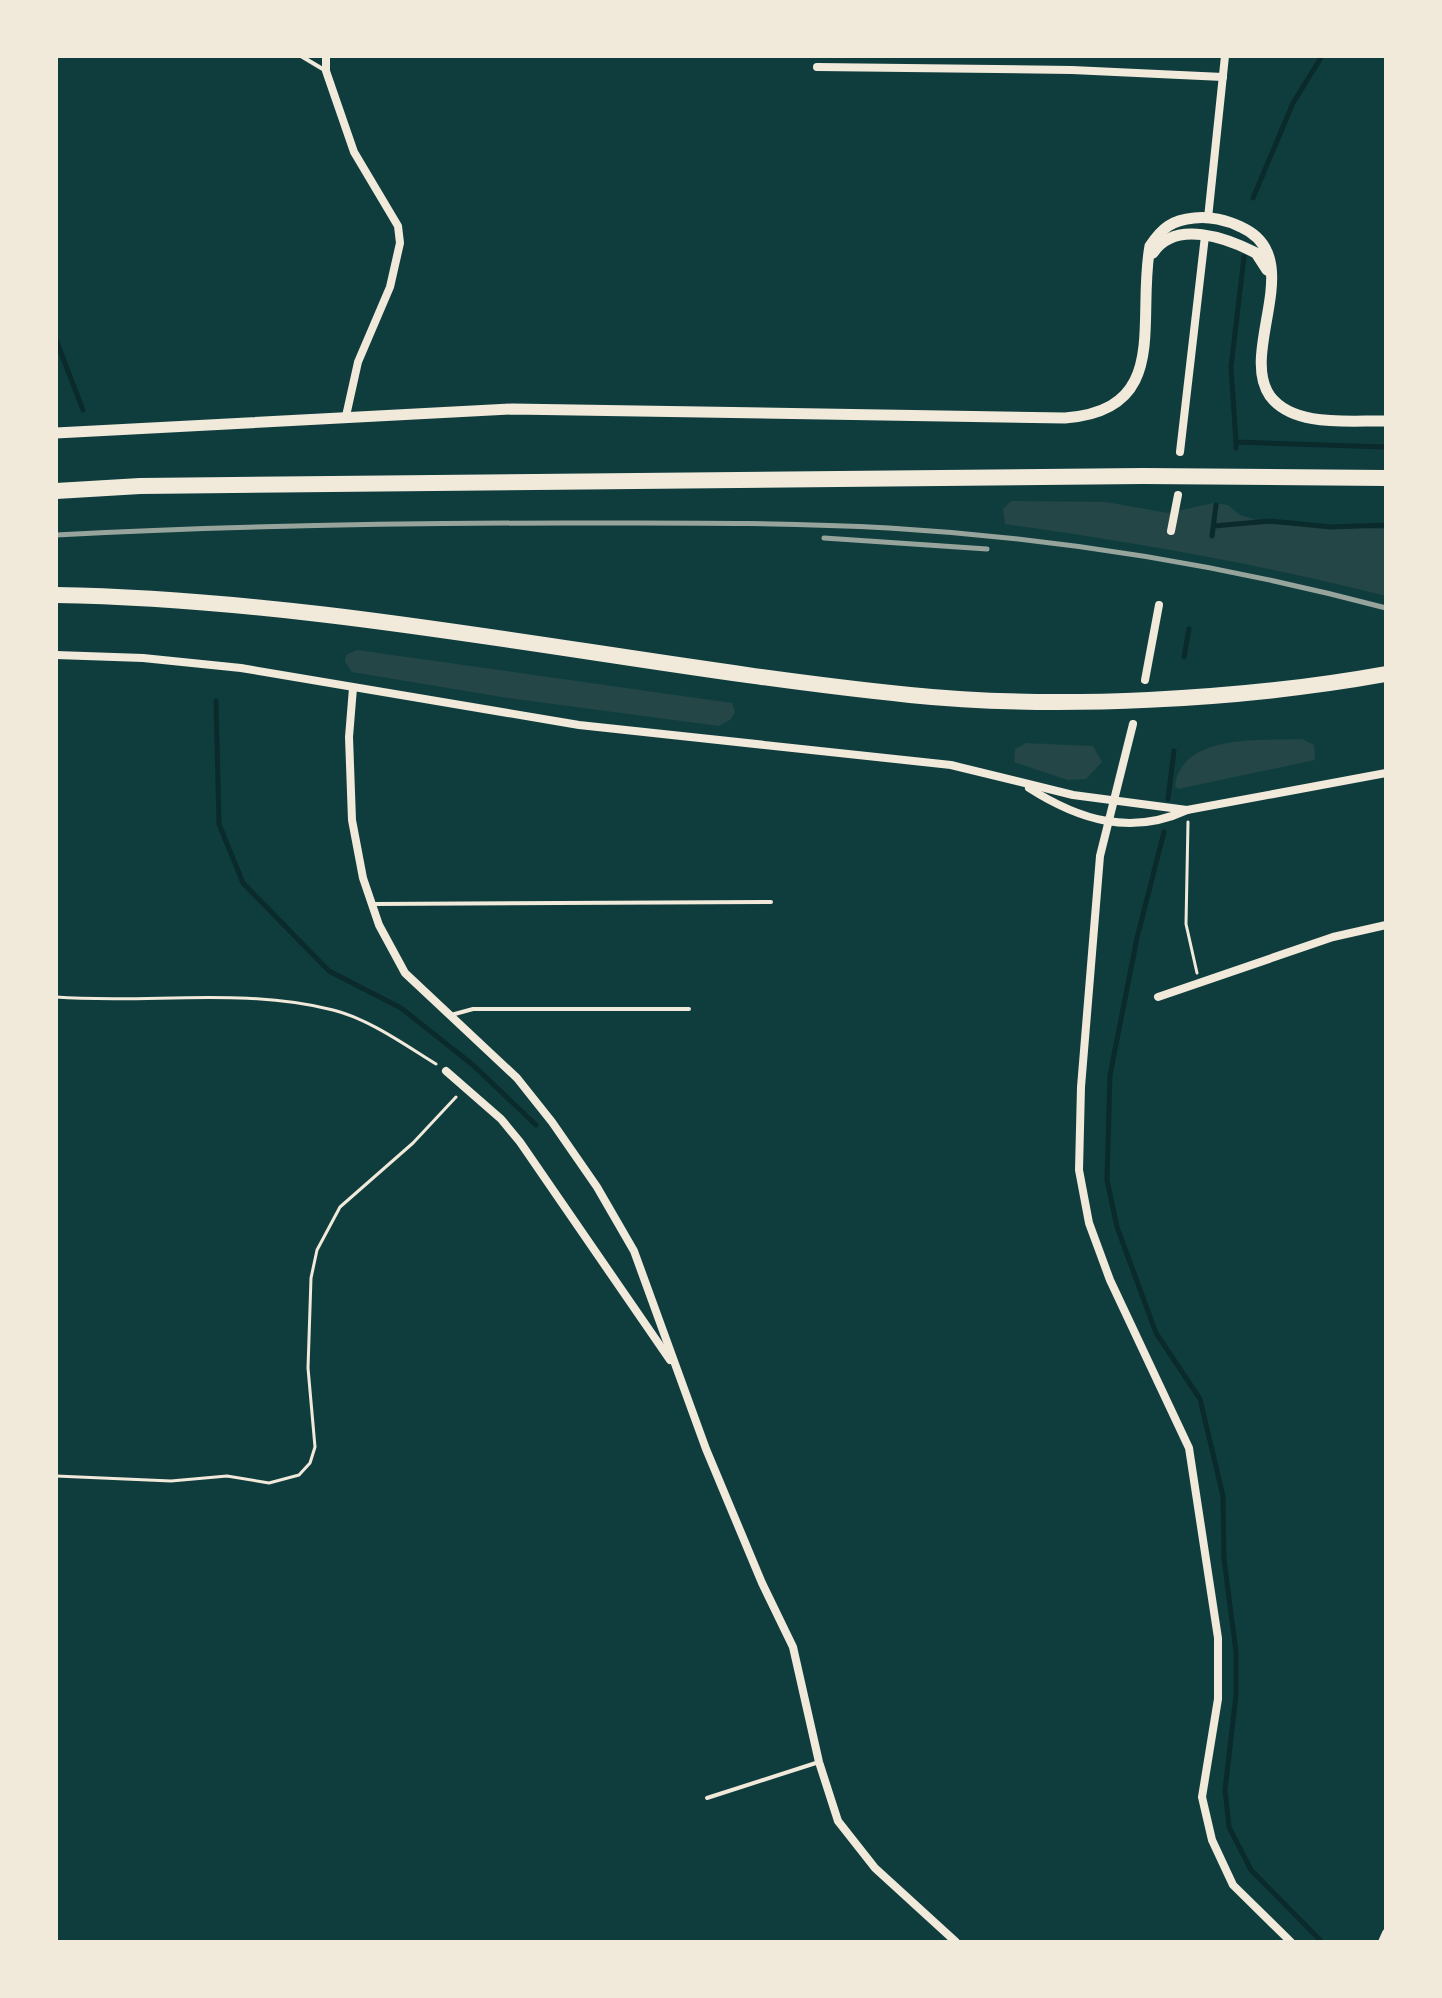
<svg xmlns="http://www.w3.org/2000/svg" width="1442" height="1998" font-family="Rubik,sans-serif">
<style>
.green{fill:#244646}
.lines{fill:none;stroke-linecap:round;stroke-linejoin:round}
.stream{stroke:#0a2a2b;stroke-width:5}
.path{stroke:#f1e9da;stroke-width:3}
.service{stroke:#f1e9da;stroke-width:4}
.minor{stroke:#f1e9da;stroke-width:8}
.tertiary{stroke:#f1e9da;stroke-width:11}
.motorway{stroke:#f1e9da;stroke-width:16}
.rail{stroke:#97a49c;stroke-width:5}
</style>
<rect width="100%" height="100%" fill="#0f3d3e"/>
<!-- green -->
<g class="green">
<path d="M1011,501L1106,502L1168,513L1213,503L1228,505L1240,515L1269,524L1386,529V596C1260,564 1133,542 1005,524L1003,509Z"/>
<polygon points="357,650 732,703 735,712 731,719 719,726 508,698 352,672 345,662 346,655"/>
<path d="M1302,739L1314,745L1315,760L1178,789L1175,786C1182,733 1261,741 1302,739Z"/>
<polygon points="1026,743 1093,746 1102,762 1086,779 1068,780 1014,762 1015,749"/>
</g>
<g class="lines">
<!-- stream -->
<g class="stream">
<polyline points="1253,198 1293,103 1322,56"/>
<polyline points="56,340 83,410"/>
<polyline points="1236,442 1231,367 1244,257"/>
<polyline points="1236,448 1236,442 1386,447"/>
<polyline points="1214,526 1270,521 1331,527 1386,525"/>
<polyline points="1212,536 1216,505"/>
<polyline points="1184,657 1189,629"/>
<polyline points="216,701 219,824 243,883 329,971 401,1008 473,1065 536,1125"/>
<polyline points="1168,799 1174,751"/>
<polyline points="1164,832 1137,938 1110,1075 1107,1180 1117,1227 1156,1333 1200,1399 1223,1496 1224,1559 1236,1652 1236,1695 1225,1790 1229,1827 1251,1870 1322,1942"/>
</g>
<!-- path -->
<g class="path">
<polyline points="1188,822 1186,924 1197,973"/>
<path d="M56,997C147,1004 243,987 333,1010C369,1019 405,1045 436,1064"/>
<polyline points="56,1476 171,1481 227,1476 269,1483 299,1475 310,1463 315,1447 308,1368 311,1278 317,1250 340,1207 413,1143 456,1097"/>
</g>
<!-- service -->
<g class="service">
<polyline points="301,56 326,71"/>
<polyline points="374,904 771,902"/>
<polyline points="451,1015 473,1009 689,1009"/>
<polyline points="707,1798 819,1762"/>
</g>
<!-- minor -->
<g class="minor">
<polyline points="326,56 326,71 354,152 398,226 400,243 390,287 358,362 346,416"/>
<polyline points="817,67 1072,70 1223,77"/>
<polyline points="1208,218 1225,56"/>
<polyline points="1180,452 1205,236"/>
<polyline points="1171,531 1178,495"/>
<polyline points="56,655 143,658 241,668 579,725 951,765 1073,795 1187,810"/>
<polyline points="1145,680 1159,605"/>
<polyline points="353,688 349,737 352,820 363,878 379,925 405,973 517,1078 552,1122 597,1187 634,1251 706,1449 762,1583 793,1647 819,1762 838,1821 875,1868 956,1942"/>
<polyline points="1133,724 1100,856 1081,1087 1079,1170 1089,1223 1110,1280 1189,1448 1218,1638 1218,1699 1202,1797 1212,1840 1233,1885 1291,1942"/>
<path d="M1029,788C1079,820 1131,836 1187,810L1386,773"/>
<polyline points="1158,997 1333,937 1386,925"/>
<polyline points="446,1071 501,1119 520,1142 670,1360"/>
<polyline points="1382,1942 1386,1933"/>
</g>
<!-- tertiary -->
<g class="tertiary">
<path d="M1153,253C1175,219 1227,238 1256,253L1267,270"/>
<path d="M56,433L512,409L1065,418C1172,410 1136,321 1150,246C1162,228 1172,220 1194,218C1209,216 1227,220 1241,227C1309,257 1238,351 1270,396C1294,428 1351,420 1386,421"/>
</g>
<!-- motorway -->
<g class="motorway">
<polyline points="56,491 140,486 1143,476 1386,478"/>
<path d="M56,595C343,600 626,666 910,695C1056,710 1242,700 1386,674"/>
</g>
<!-- rail -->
<g class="rail">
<path d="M56,535C226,526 396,523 567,523C674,523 782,522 889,528C1057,538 1224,565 1386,608"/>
<polyline points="824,538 987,549"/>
</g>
</g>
<!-- border -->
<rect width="1442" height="1998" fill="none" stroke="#f1e9da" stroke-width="116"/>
</svg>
